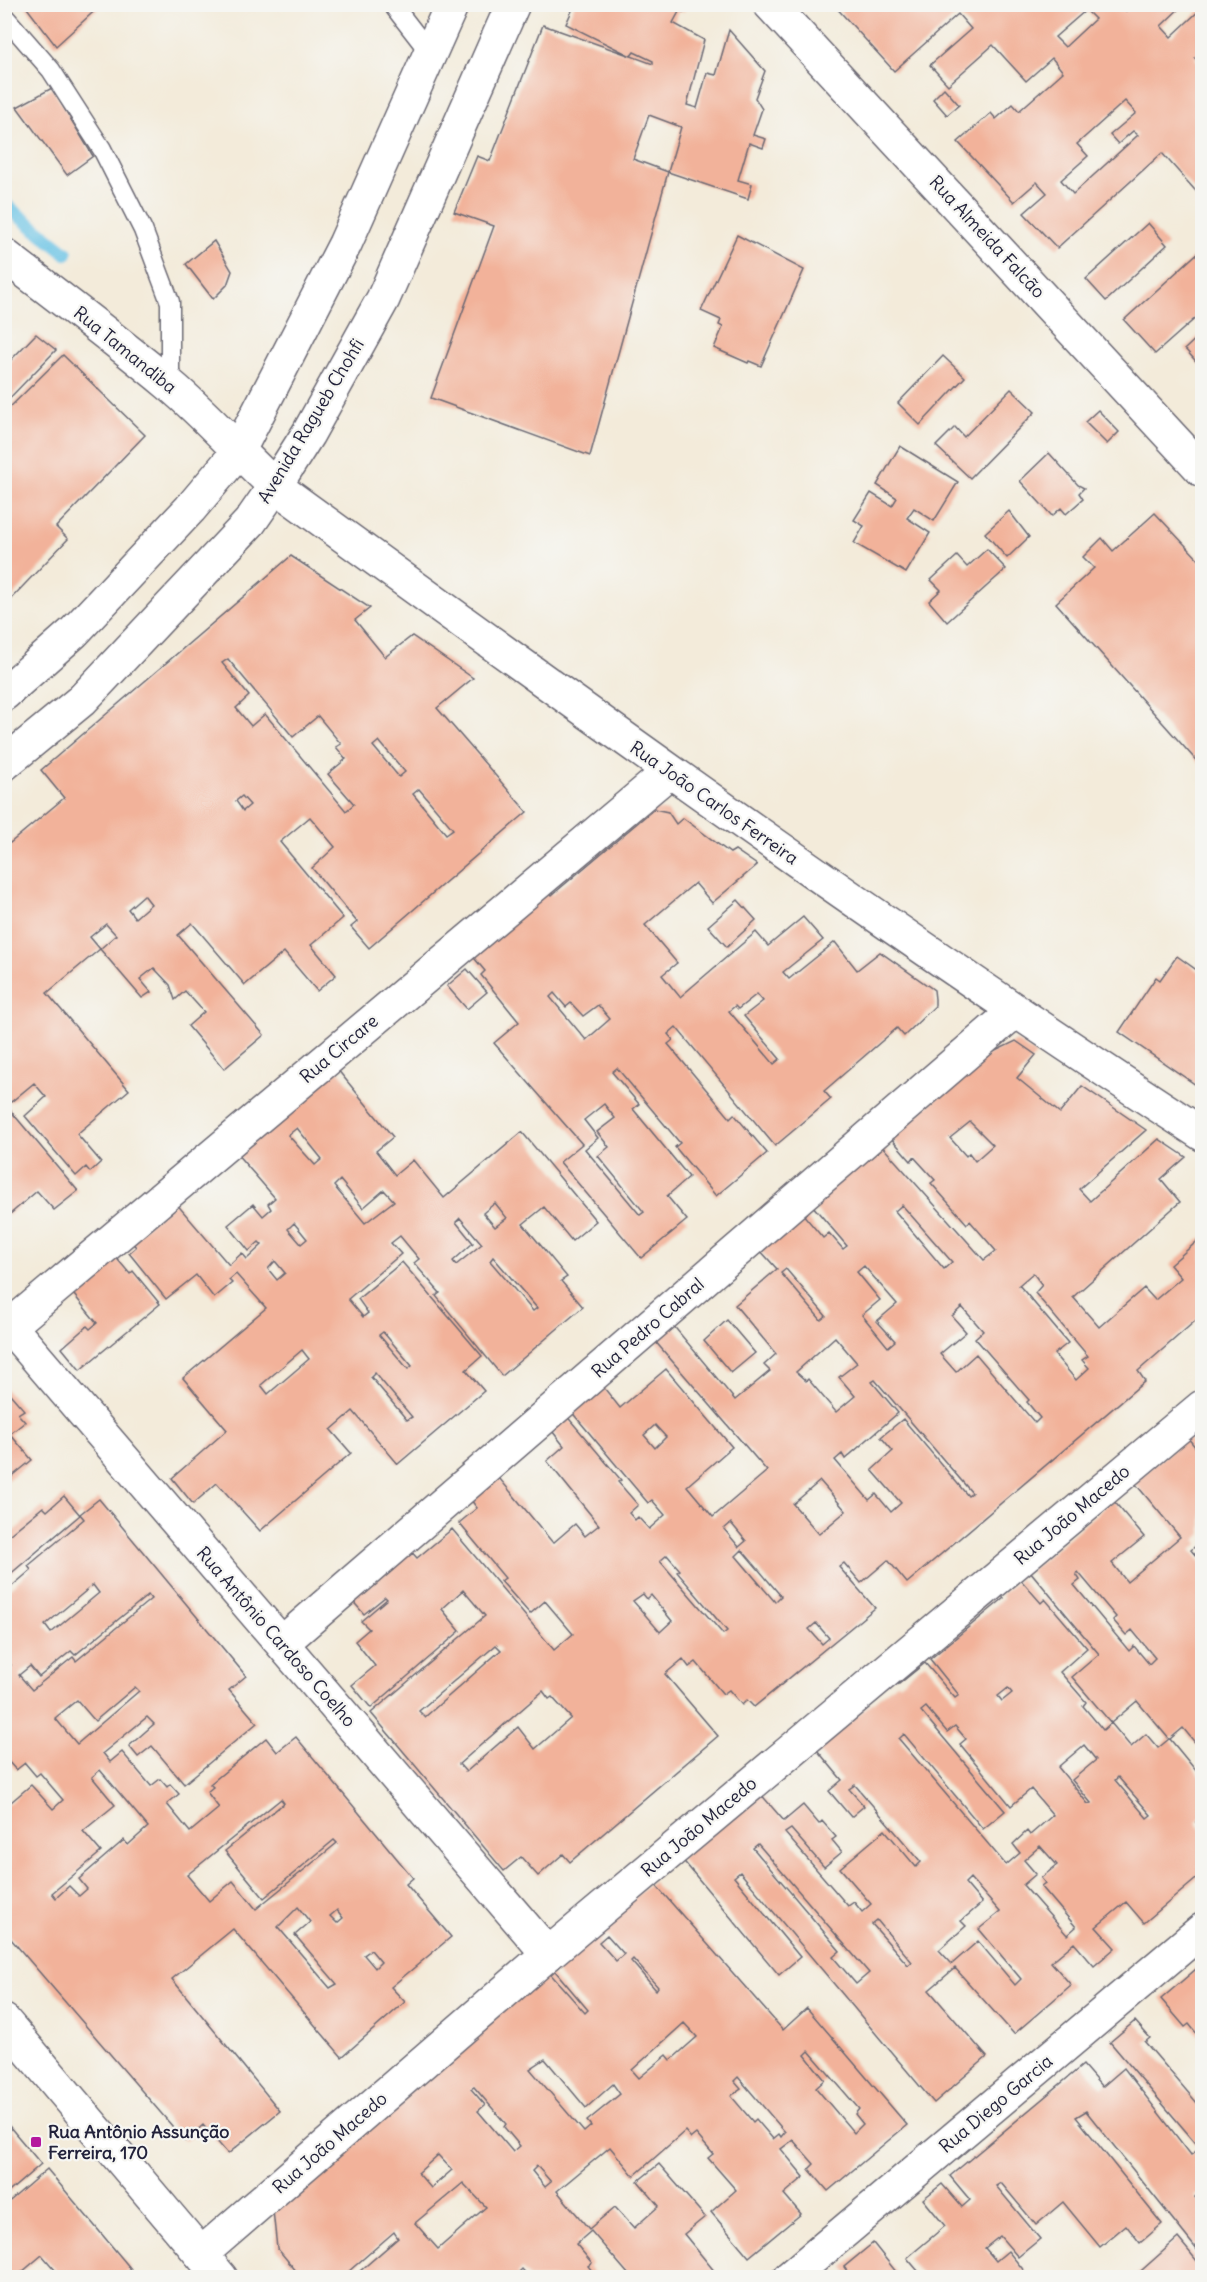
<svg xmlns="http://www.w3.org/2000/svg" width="1207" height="2282" font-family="Delius,sans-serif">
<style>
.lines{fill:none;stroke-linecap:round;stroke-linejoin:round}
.stream{stroke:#67c2e5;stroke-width:14}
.building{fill:#f2b29a;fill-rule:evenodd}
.service-casing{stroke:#6b6873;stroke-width:21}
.minor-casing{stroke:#6b6873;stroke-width:36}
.secondary-casing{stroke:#6b6873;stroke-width:36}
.primary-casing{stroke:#6b6873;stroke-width:36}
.service{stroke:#fff;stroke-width:18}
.minor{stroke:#fff;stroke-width:33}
.secondary{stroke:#fff;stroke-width:33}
.primary{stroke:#fff;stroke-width:33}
.poi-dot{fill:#b5179e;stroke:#f6f6f2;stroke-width:2}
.labels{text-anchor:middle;stroke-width:4.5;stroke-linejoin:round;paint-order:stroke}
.street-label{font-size:18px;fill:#22223b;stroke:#f6f6f2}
.poi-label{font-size:18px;font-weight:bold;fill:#22223b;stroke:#f6f6f2;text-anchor:start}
</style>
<rect width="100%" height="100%" fill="#f6f6f2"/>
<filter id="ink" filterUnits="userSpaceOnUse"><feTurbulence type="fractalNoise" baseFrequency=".0167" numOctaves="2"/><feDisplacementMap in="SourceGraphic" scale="12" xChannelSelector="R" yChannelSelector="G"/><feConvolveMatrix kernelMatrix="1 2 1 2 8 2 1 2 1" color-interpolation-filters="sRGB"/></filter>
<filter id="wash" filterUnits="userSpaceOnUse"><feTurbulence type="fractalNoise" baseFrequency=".008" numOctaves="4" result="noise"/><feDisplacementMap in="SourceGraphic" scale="24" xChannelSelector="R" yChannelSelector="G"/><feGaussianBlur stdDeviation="1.35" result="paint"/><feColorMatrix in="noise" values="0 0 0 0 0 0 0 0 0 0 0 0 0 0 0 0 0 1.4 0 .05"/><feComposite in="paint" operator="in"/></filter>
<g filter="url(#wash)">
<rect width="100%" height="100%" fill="#f3ebda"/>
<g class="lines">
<!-- stream -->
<polyline class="stream" points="4,204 66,253"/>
</g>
<g id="blocks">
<!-- building -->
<g class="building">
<polygon points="24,4 102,4 56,46"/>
<path d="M575,4H689L683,12L680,10L673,23L704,40L687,105L697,108L707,73L716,75L729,30L765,71L755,98L762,109L753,135L766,139L763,148L749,143L738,180L752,184L748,199L668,172L681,127L649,115L633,159L668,172L590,456L431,398L494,226L454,212L477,156L490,161L543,25L631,56L566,24ZM634,52L653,61V64L631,56Z"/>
<path d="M833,4H1120L1126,11L1133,4H1184L1161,26L1171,37L1202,8V52L1195,58L1202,66V198L1162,153L1057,248L1024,213L1047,193L1037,182L1014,202L958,142L991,113L996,119L1013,104L1019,111L1063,72L1052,58L1026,81L993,45L948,85L930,65L971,29L958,14L894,71ZM1086,10L1095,19L1065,47L1055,37ZM1125,101L1136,113L1110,135L1118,144L1133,131L1138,135L1073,194L1061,180L1088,156L1077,144Z"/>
<polygon points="52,88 93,156 67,175 17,107"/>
<polygon points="944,88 959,105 947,115 933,99"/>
<polygon points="1148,223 1167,245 1106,301 1086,279"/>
<polygon points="737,235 804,270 761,366 749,361 748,363 714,348 723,327 719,325 721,320 701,311"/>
<polygon points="214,241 232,271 227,285 213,299 186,264"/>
<polygon points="1202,249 1202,318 1199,315 1155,354 1124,320"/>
<polygon points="1202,333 1202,368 1185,349"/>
<polygon points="36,334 56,350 4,404 4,367"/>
<polygon points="63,355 145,435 56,527 68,539 4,606 4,413"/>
<polygon points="943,356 965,377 920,425 898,403"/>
<polygon points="1011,389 1035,412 970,478 936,446 955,427 964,437"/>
<polygon points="1098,410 1119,432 1107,444 1085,422"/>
<polygon points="900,446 958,482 934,521 914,508 907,518 930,533 906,573 854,543 864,526 854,520 871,493 892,506 897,498 877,485"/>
<polygon points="1049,453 1078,485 1084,488 1079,493 1083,499 1066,514 1061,508 1052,516 1020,481"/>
<polygon points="1009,511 1029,537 1007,558 985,533"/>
<polygon points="1155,513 1202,563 1202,767 1056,603 1094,568 1083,557 1102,538 1113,551"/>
<polygon points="987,549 1006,569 947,622 929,601 941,590 931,580 957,556 967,567"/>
<path d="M291,556L370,608L355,620L385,657L412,636L473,678L437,708L527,812L369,948L351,927L357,922L312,868L335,847L310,817L280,842L343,918L311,945L336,975L317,991L284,952L245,985L192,923L178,935L264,1035L224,1069L188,1026L204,1012L185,991L175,1000L170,985L154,968L140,979L151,992L142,998L100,949L116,935L106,924L90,937L100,949L47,993L129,1090L77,1134L101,1162L90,1172L86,1167L76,1176L25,1116L46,1097L34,1083L11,1102L4,1095V838L10,843L64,798L41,770ZM228,659L293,737L318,716L341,744L336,747L346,759L328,774L354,804L346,811L265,714L251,726L236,708L249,696L222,663ZM379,741L405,772L399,777L373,746ZM419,789L453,829L446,834L413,794ZM242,796L250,805L243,811L236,801ZM144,895L151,904L135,918L128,909Z"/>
<path d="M654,809L668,812L676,824L683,818L730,853L735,850L757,865L712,903L695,883L645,925L677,963L662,975L680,997L756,932L768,946L803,917L823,940L783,972L789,979L835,942L857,970L880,952L934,990L935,999V1006L904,1036L897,1028L824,1091L831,1099L775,1146L676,1027L668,1034L673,1040L668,1044L730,1118L734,1114L767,1153L716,1196L675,1147L680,1143L617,1068L612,1072L639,1104L633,1109L689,1177L667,1196L687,1220L641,1258L560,1162L582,1144L494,1043L519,1022L481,975L485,971L470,953L547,889L552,895ZM554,993L566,1007L571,1003L583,1016L598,1005L610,1019L586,1040L550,997ZM757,994L763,1001L744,1016L780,1059L774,1064L729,1011L735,1006L738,1009ZM604,1104L615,1118L597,1132L609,1147L598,1156L644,1212L640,1215L585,1149L598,1138L584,1120Z"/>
<polygon points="738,900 756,920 727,947 708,926"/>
<polygon points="1177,956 1202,974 1202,1089 1119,1032 1156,977 1160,980"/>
<polygon points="467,969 487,992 467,1009 447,986"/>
<path d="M1016,1041L1036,1055L1017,1078L1060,1113L1082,1086L1146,1130L1079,1189L1090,1201L1159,1139L1186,1157L1161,1179L1180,1202L1073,1297L1099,1327L1144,1288L1155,1300L1181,1278L1170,1265L1202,1237V1315L1138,1371L1145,1381L907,1583L888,1560L861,1583L844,1563L839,1567L875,1608L754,1707L747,1700L742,1705L729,1690L723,1694L696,1662L689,1667L683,1659L665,1674L718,1736L570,1862L563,1854L538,1876L521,1857L504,1871L371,1713L485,1616L463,1590L442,1609L460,1631L371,1708L352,1685L375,1666L355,1641L369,1629L361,1621L387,1599L385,1597L364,1614L350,1598L408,1548L417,1558L452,1529L554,1650L573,1634L545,1601L530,1614L501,1581L505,1578L459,1523L477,1508L468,1496L495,1473L553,1543L575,1524L585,1536L599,1525L547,1461L564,1446L549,1427L565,1414L621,1480L618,1482L638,1505L629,1513L635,1520L638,1517L649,1529L665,1515L652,1500L648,1503L570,1410L601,1384L620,1408L666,1369L732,1447L687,1486L713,1517L767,1471L654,1340L672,1324L735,1400L770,1371L764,1365L776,1354L735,1305L777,1269L760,1250L802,1213L823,1238L829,1233L843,1249L847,1246L812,1205L881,1145L984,1260L996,1251L970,1221L967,1224L931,1183L935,1180L914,1157L911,1161L891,1138L987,1055ZM970,1122L993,1145L975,1161L969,1153L966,1156L950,1138ZM902,1205L952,1262L944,1269L895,1211ZM864,1266L897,1304L877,1321L895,1341L888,1347L862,1315L880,1300L857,1272ZM786,1269L826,1316L821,1320L781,1273ZM1033,1273L1042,1285L1035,1293L1088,1356L1082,1360L1089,1368L1076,1380L1054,1354L1068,1343L1019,1285ZM962,1307L983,1331L975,1338L1029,1400L1027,1402L1040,1418L1035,1423L976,1354L956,1372L940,1354L966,1332L952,1316ZM835,1337L857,1363L839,1377L855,1396L836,1412L808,1379L806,1381L796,1372ZM875,1380L972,1493L968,1496L903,1419L881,1437L893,1451L872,1470L901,1503L891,1512L876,1494L869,1500L835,1460L842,1454L845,1459L898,1413L872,1382ZM655,1425L666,1437L655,1448L644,1435ZM820,1481L846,1511L819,1534L793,1504ZM731,1523L746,1541L739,1547L724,1529ZM742,1550L781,1596L775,1602L736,1556ZM667,1555L680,1570L677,1572L727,1631L723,1634L660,1561ZM643,1594L647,1599L651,1595L672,1621L660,1632L633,1601ZM816,1623L829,1638L822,1644L809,1629ZM496,1645L501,1650L425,1717L419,1711ZM543,1691L549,1699L552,1697L571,1718L535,1749L518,1727L466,1772L459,1764Z"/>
<path d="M337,1069L393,1137L376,1151L395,1175L413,1160L444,1198L522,1132L596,1221L572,1241L544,1207L523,1224L567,1277L561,1281L583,1307L502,1376L436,1296L440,1293L414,1263L419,1259L400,1236L391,1243L401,1254L348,1299L363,1317L368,1313L358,1299L402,1262L482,1356L466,1370L484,1391L398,1464L353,1411L331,1430L351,1453L260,1531L217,1483L193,1504L172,1478L227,1430L183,1378L266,1308L236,1274L229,1280L232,1283L214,1298L196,1275L166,1299L129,1253L136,1247L130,1240L175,1202L229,1265L242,1253L247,1259L262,1245L259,1242L249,1251L228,1225L253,1204L263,1216L271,1209L268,1204L275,1198L236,1153ZM297,1128L322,1159L315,1165L288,1135ZM340,1180L363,1208L384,1190L394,1201L365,1223L334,1186ZM495,1203L507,1218L495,1227L483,1213ZM460,1218L482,1244L456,1265L453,1261L473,1243L456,1222ZM294,1223L307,1239L301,1244L288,1229ZM493,1257L537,1308L533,1311L490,1261ZM275,1261L285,1273L277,1280L268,1269ZM383,1332L412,1366L408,1369L379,1335ZM302,1350L309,1359L268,1394L261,1385ZM375,1373L412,1417L407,1420L371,1377Z"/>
<polygon points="4,1103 78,1191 54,1210 37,1191 9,1215 4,1211"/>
<polygon points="113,1254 130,1274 133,1271 160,1304 80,1370 62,1348 87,1326 90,1329 97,1323 70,1290"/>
<polygon points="727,1320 755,1353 731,1373 704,1341"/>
<polygon points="4,1387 24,1410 18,1414 25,1422 10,1434 32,1460 4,1483"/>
<path d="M1187,1437L1202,1455V1534L1196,1540L1199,1543L1191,1550L1202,1563V1751L1183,1728L1170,1739L1202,1778V1816L1196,1822L1202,1830V1874L1144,1923L1126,1902L1096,1927L1115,1948L1094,1966L1074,1943L1051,1962L1071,1985L1014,2034L955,1968L929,1990L987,2057L934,2103L740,1872L734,1877L800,1957L779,1975L681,1858L759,1792L784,1821L803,1805L819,1824L822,1821L836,1837L832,1840L842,1852L824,1867L791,1829L785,1833L848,1906L854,1902L862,1912L871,1904L840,1868L885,1830L916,1867L921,1862L855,1785L849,1789L864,1806L851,1817L829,1791L842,1780L817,1750L897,1682L899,1684L925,1663L955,1698L959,1695L930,1659L1004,1598L1001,1595L1020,1579L1041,1603L1045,1599L1087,1648L1060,1672L1086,1702L1083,1706L1103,1730L1111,1723L1131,1747L1146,1734L1158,1748L1169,1739L1137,1701L1111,1723L1072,1677L1099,1654L1030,1571L1113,1500L1144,1537L1112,1563L1127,1582L1180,1537L1134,1482ZM1078,1572L1116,1617L1113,1620L1126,1635L1132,1630L1155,1658L1149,1664L1134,1646L1129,1651L1074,1585L1080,1580L1076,1574ZM1008,1688L1012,1693L1002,1701L998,1696ZM926,1707L947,1732L955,1726L966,1739L960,1744L1011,1806L1031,1789L1053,1815L1030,1835L1027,1831L1013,1844L1020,1853L1006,1865L899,1739L904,1734L983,1829L1005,1811L921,1711ZM1084,1745L1096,1760L1072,1780L1091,1803L1088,1804L1058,1767ZM1118,1777L1151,1815L1147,1818L1115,1780ZM758,1844L869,1973L856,1984L833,1957L840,1951L753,1848ZM1040,1846L1057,1865L1041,1878L1045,1883L1041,1886L1076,1927L1067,1935L1023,1885L1036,1874L1024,1860ZM970,1878L1000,1912L979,1929L1021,1979L1015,1985L978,1941L952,1964L939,1950L966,1926L961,1921L982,1903L965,1883ZM877,1920L912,1962L908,1965L872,1924Z"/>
<polygon points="64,1496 80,1515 8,1576 4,1571 4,1539 43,1507 47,1511"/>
<path d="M99,1499L246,1676L229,1690L257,1723L184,1784L152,1746L138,1757L129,1746L154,1724L147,1717L103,1753L110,1762L122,1752L151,1786L160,1779L167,1787L170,1784L179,1794L167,1804L190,1832L219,1808L207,1792L213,1787L210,1784L266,1738L277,1752L296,1737L413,1878L406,1884L451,1937L391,1987L405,2002L342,2057L233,1929L172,1979L280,2111L228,2154L203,2125L185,2141L4,1931V1808L31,1785L53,1809L63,1800L40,1773L36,1776L25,1763L16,1770L7,1760L4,1762V1671L11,1665L4,1658V1593L31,1570L28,1566L84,1519L80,1514ZM93,1585L99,1593L51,1633L45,1625ZM148,1595L151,1599L76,1661L73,1657L32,1690L19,1675L30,1666L39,1677L71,1651L75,1655ZM135,1687L139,1691L77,1744L55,1718L77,1700L95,1721ZM100,1770L148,1827L128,1845L124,1840L79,1879L87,1889L79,1896L69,1886L56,1898L52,1893L101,1852L83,1831L115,1805L92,1777ZM281,1799L284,1803L225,1851L264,1898L334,1840L337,1843L256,1909L233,1881L209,1901L187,1875ZM298,1907L310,1922L295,1935L337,1984L330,1988L278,1927ZM337,1910L343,1918L337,1923L330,1916ZM371,1950L381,1962L375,1968L364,1955Z"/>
<path d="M653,1882L783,2030L807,2008L907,2125L828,2191L809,2169L814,2164L793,2140L781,2149L804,2177L784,2194L801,2214L749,2257L711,2212L736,2190L708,2158L713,2154L696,2134L691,2138L685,2131L634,2176L610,2147L557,2191L589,2229L615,2207L634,2228L659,2206L638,2181L659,2164L705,2217L684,2234L720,2278H626L629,2275L591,2231L576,2244L592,2263L588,2266L597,2277L602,2273L606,2278H530L522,2269L517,2274L520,2278H352L398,2238L394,2232L341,2278H302L277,2248L272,2201L547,1970L585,2013L588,2010L551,1966ZM607,1935L624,1954L616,1961L599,1942ZM633,1959L658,1987L656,1990L631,1961ZM684,2023L697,2037L671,2060L667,2055L639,2078L632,2070ZM809,2051L859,2109L855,2114L863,2124L854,2133L816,2088L825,2080L805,2055ZM545,2059L586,2108L613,2084L620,2094L587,2121L591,2126L584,2132L530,2069ZM738,2077L785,2132L781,2137L779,2134L773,2139L756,2119L753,2122L731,2096L741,2089L734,2081ZM474,2087L506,2124L504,2127L520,2146L513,2152L478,2111L485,2105L471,2089ZM438,2155L452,2170L431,2188L418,2173ZM537,2166L551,2182L545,2187L532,2171ZM463,2183L486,2207L438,2249L415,2223Z"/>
<polygon points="1202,1964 1202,2040 1189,2024 1185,2027 1161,1999"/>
<polygon points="1135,2021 1150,2038 1145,2042 1197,2103 1201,2099 1202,2102 1202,2199 1198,2194 1195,2197 1202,2206 1202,2256 1086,2111 1076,2117 1162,2224 1140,2243 1126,2225 1100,2247 1063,2202 1036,2225 1001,2183 996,2186 1040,2239 1018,2257 1000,2236 985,2248 996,2261 1008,2251 1030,2278 924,2278 907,2258 945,2226 923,2199 942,2184 962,2207 970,2200 950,2176 1083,2065 1102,2087 1124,2068 1191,2155 1200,2148 1110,2042"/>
<polygon points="4,2120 41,2164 4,2196"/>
<polygon points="47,2169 131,2269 121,2278 62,2278 42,2255 15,2278 4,2278 4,2206"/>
<polygon points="1178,2238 1202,2267 1202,2278 1133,2278"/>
<polygon points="873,2243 901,2278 852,2278 844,2267"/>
</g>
</g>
</g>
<g filter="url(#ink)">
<use href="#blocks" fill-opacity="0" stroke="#6b6873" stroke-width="1.5"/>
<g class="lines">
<!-- service casing -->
<g class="service-casing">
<g id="service">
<polyline points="392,4 430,53"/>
<polyline points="4,16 51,70 102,149 143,230 170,302 170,385"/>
</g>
</g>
<!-- minor casing -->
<g class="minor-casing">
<g id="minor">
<polyline points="770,4 1202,470"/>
<path d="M4,255C60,298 116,340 170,385C207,416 239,453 275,486C580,708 886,929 1202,1134"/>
<polyline points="4,1320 548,1954"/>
<polyline points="10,1326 669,772"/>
<polyline points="282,1643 1014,1012"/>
<polyline points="201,2254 548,1954 1202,1407"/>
<polyline points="789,2278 1202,1930"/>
</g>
</g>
<!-- secondary casing -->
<g class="secondary-casing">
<polyline id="secondary" points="4,2021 221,2278"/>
</g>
<!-- primary casing -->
<g class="primary-casing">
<g id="primary">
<polyline points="4,694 74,632 190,509 238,452 345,244 452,4"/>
<polyline points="4,764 82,700 250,522 275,486 308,434 383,299 513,4"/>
</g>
</g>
<!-- service -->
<use href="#service" class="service"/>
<!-- minor -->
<use href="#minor" class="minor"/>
<!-- secondary -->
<use href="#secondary" class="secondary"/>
<!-- primary -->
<use href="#primary" class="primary"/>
</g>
</g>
<!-- markers -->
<rect class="poi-dot" x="30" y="2136" width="12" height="12" rx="3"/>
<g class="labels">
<!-- street labels -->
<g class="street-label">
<text transform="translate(987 237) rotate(47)" y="6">Rua Almeida Falcão</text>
<text transform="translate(125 350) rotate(39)" y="6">Rua Tamandiba</text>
<text transform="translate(311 421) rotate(-59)" y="6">Avenida Ragueb Chohfi</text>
<text transform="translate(714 803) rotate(35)" y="6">Rua João Carlos Ferreira</text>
<text transform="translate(339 1049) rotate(-40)" y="6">Rua Circare</text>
<text transform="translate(648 1328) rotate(-41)" y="6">Rua Pedro Cabral</text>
<text transform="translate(1072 1515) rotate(-40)" y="6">Rua João Macedo</text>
<text transform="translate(276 1637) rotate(49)" y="6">Rua Antônio Cardoso Coelho</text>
<text transform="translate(699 1827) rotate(-40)" y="6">Rua João Macedo</text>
<text transform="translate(996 2104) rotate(-40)" y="6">Rua Diego Garcia</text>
<text transform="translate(330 2143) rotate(-41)" y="6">Rua João Macedo</text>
</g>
<!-- poi labels -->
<g class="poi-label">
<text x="48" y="2138">Rua Antônio Assunção<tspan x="48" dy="21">Ferreira, 170</tspan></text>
</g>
</g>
<!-- margin -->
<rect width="1207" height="2282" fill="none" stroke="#f6f6f2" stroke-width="24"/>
</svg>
